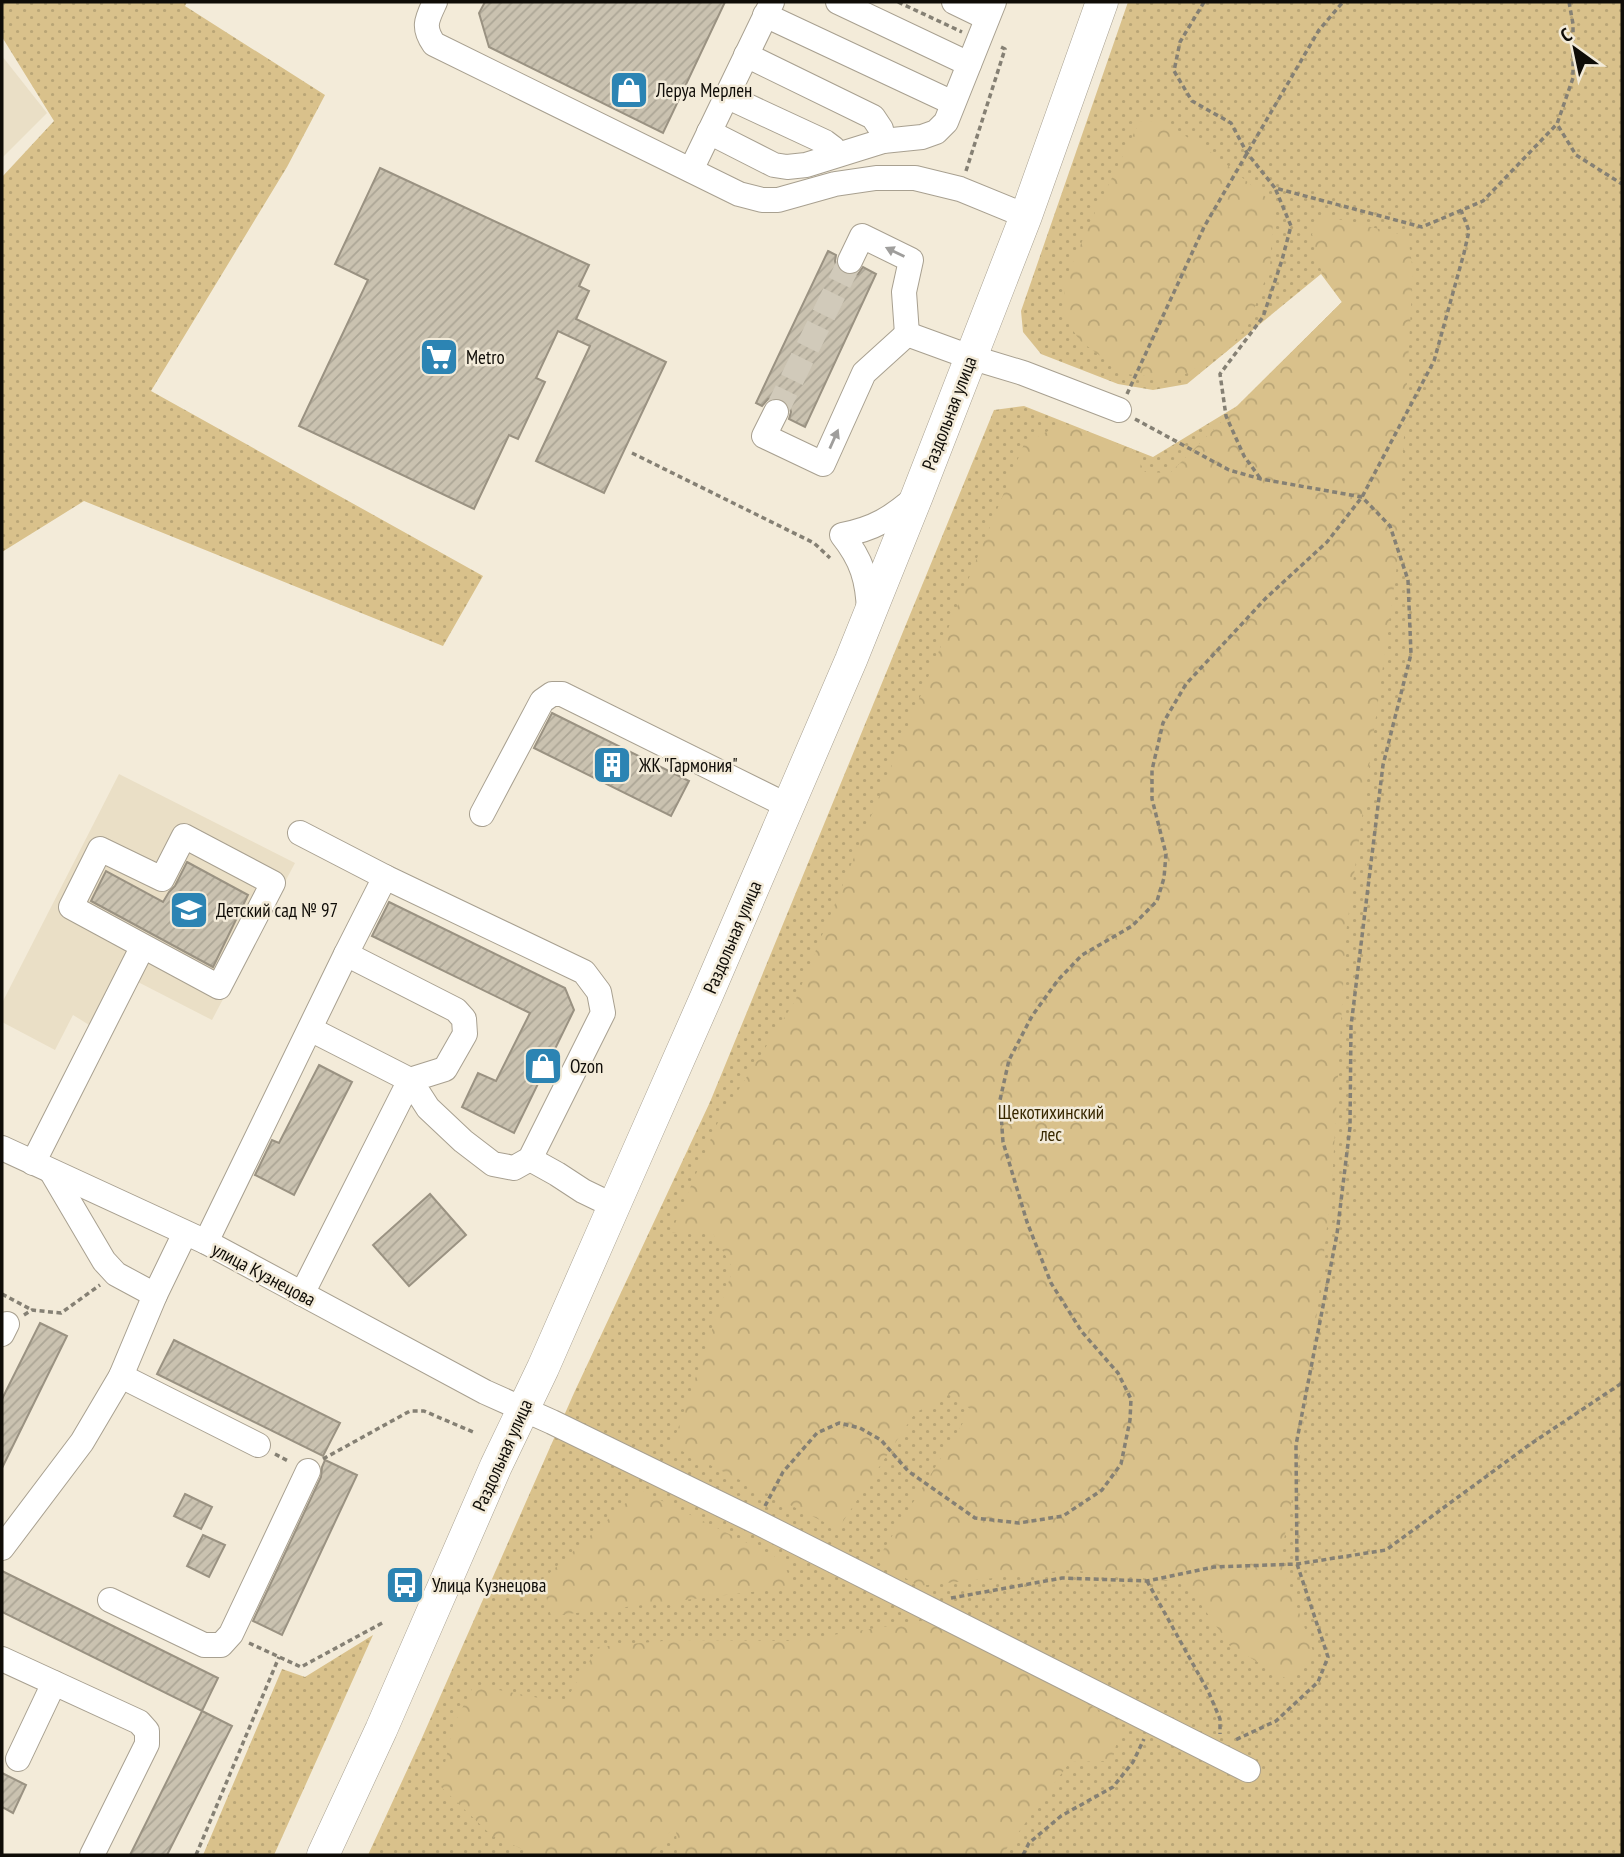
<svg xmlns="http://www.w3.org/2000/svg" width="1624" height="1857" font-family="'PT Sans Narrow',sans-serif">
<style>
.built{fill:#eadfc6}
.grass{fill:url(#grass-dots)}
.forest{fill:url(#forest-crowns)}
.building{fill:url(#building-hatch);stroke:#9a9282;stroke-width:2}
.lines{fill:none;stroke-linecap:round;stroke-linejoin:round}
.minor-tunnel{stroke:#d1caba;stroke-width:24;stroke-dasharray:24 12;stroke-linecap:butt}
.minor-casing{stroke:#a8a090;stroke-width:26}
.major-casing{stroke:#a8a090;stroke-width:33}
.path{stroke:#858074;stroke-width:3.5;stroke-dasharray:5 3.5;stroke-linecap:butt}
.minor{stroke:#fff;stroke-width:24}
.major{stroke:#fff;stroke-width:32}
.oneway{fill:#9f9e9c}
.labels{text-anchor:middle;stroke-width:5;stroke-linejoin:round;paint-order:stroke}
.poi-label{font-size:19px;fill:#0f0c07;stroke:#f3ebd9;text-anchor:start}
.street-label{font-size:19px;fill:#0f0c07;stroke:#f3ebd9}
.park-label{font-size:19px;fill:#382800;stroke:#f3ebd9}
</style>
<defs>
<pattern id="grass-dots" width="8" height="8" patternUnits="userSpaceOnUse" patternTransform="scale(1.75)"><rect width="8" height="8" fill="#d9c18b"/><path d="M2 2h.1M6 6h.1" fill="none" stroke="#b9a576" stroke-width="1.8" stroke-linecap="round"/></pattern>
<pattern id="forest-crowns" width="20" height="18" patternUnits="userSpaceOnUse" patternTransform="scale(1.75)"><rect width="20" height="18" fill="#d9c18b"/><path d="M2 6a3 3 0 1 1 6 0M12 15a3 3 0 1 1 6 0" fill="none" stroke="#b9a576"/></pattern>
<pattern id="building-hatch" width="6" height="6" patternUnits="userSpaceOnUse" patternTransform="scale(1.75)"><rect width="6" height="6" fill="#cac2b0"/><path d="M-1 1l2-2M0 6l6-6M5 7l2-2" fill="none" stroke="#aca696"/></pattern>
</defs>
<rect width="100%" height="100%" fill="#f3ebd9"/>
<!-- built -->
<g class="built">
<polygon points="2,56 47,113 2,158"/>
<polygon points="119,774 295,863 212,1020 136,981 107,1036 73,1015 55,1050 2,1022 2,1003"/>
</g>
<!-- grass -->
<g class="grass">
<polygon points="2,2 187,2 185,6 325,95 287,167 151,391 483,576 443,646 84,501 2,552 2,177 54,121 2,37"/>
<path d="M1128,2H1622V1855H415C407,1852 379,1855 368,1855L421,1740L574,1393L710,1102L994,410L1024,406L1153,457L1237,406L1342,302L1321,274L1187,384L1153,390L1118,384L1041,354L1023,332L1021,311Z"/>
<polygon points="373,1635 274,1855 203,1855 282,1669 305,1677"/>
</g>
<!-- forest -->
<g class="forest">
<polygon points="1140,121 1162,121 1215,155 1274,204 1270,267 1248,325 1226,352 1176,379 1125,374 1080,341 1064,317 1065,280 1096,210"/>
<polygon points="1321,215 1408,236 1413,271 1397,565 1346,933 1332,1185 1299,1463 1280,1560 1313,1651 1292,1682 1230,1646 1186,1583 1070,1570 918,1586 877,1560 971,1410 952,1393 915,1413 838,1529 672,1446 733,1269 711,1230 671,1233 718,1122 795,1001 1024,444 1063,423 1132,449 1145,472 1170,473 1342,302 1322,274 1312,234"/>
<polygon points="640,1490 782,1560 794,1587 551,1616 542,1580"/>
<polygon points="926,1620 1122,1722 1112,1761 1070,1762 1002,1855 677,1855 676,1825 650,1855 535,1855 491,1835 440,1786 453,1726 474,1685 564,1703 598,1647 674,1640 795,1641"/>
</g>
<!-- building -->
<g class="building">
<polygon points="485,2 725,2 663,133 489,47 479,13"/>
<polygon points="380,168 589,265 579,286 589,291 576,319 666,362 604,493 536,461 590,346 558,331 536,378 545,382 518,439 509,435 474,509 299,426 368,280 335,264"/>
<polygon points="828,251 836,255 835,261 837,269 844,275 850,276 858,274 863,267 876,274 805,427 789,419 791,412 789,404 782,398 776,397 768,399 762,406 756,403"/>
<polygon points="552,713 689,781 671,816 534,748"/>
<polygon points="187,862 248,895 213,967 91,901 106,871 163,902 169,892 175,886"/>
<polygon points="389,902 565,988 574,1010 514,1133 462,1107 478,1073 496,1081 530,1013 372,936"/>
<polygon points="319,1065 352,1082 294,1195 255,1175 272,1140 279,1143"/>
<polygon points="430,1194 466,1235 409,1286 373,1245"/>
<polygon points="40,1323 67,1336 2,1468 2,1399"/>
<polygon points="174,1340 340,1423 323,1456 157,1374"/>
<polygon points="325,1460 357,1475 282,1635 253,1621 321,1477 322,1467"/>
<polygon points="185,1494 212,1507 201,1529 174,1516"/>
<polygon points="203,1535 225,1545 209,1577 187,1566"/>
<polygon points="2,1571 218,1678 202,1711 2,1612"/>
<polygon points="202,1711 232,1726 167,1855 130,1855"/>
<polygon points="2,1773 26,1785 13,1813 2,1807"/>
</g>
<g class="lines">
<!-- minor-tunnel -->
<polyline class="minor-tunnel" points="776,412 850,261"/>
<!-- minor casing -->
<g class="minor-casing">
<g id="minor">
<path d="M435,2C427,19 422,27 434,44L739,194L762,200H778L835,184L876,178H915L960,189L1026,216"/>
<polyline points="838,2 969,64"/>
<polyline points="954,2 987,18"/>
<polyline points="765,15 953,103"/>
<polyline points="746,55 873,117 881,129 883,141"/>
<polyline points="726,96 825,142 833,148 837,154"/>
<polyline points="709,132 774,165 787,167 806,165 883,141 922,137 936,132 946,122 994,2"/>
<polyline points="691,170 772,2"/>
<polyline points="850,261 862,236 911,260 904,292 907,334"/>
<polyline points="907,334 970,357 1023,373 1119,410"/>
<polyline points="776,412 764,436 823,464 864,373 907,334"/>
<path d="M869,612C868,580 862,560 842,535C874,529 892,518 917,496"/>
<polyline points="482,814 542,701 552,694 562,694 788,806"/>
<polyline points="300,833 385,877"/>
<polyline points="2,1148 206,1242 485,1392 552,1422 757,1522 1248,1770"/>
<polyline points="530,1159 557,1174 583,1191 614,1206"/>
<polyline points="33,1163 143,946 219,987 273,883 184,836 162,879 100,849 71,907 143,946"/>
<polyline points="51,1171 104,1261 116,1274 155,1295"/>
<polyline points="206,1242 346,954"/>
<polyline points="302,1294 410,1080 428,1108 463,1141 493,1164 514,1168 530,1159 603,1013 599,992 584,972 385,877 346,954 456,1010 464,1019 465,1034 445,1069 410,1080 310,1029"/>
<polyline points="2,1334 7,1324"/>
<polyline points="121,1376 258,1445"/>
<polyline points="2,1548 82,1442 121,1376 155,1295 185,1233"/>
<polyline points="110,1600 204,1645 221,1645 231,1634 308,1471"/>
<polyline points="2,1659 139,1722 147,1731 147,1744 92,1855"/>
<polyline points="18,1759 54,1683"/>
</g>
</g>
<!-- major casing -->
<g class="major-casing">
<polyline id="major" points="323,1855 381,1730 496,1466 543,1368 614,1206 707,995 851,660 917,496 1026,216 1102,2"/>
</g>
<!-- path -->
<g class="path">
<polyline points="898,2 962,32"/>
<polyline points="1204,2 1180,42 1174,71 1192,101 1231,123 1247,153 1275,188 1422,227 1483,201 1557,124"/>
<polyline points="1569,2 1573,24 1573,78 1557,124 1576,155 1622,184"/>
<polyline points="966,171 1005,49 999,46"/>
<polyline points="1127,394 1204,227 1319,30 1343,2"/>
<polyline points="1135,419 1229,470 1261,479 1362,497 1390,526 1408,580 1411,654 1383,765 1351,1026 1350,1127 1337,1234 1296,1445 1297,1564 1328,1657 1318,1682 1276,1721 1233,1741"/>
<polyline points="632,453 814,543 830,558"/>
<polyline points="1260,478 1244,456 1226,416 1220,374 1263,317 1282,260 1291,226 1275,188"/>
<polyline points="2,1294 32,1310"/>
<polyline points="24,1315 32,1310 61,1313 100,1285"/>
<polyline points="275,1454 290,1462"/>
<polyline points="323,1459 410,1411 424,1411 473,1432"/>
<polyline points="765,1506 783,1472 817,1433 839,1423 860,1428 881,1440 908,1471 975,1518 1019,1523 1063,1516 1102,1490 1121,1464 1130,1420 1131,1399 1118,1373 1082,1332 1051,1283 1027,1222 1003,1142 1000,1100 1009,1060 1032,1016 1058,980 1082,955 1132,926 1157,901 1164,878 1166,854 1152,799 1152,770 1163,723 1186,684 1266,598 1327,542 1362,497 1434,361 1464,253 1469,231 1461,210"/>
<polyline points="1147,1581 1209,1693 1220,1719 1220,1734"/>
<polyline points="951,1598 1062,1578 1147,1581 1214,1567 1297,1564 1386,1550 1529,1445 1622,1383"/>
<polyline points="249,1643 301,1667 384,1622"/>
<polyline points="196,1855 279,1657"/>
<polyline points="1023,1855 1029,1843 1061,1816 1113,1787 1133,1762 1144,1739"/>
</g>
<!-- minor -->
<use href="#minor" class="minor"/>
<!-- major -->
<use href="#major" class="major"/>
</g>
<!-- one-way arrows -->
<defs><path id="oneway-solid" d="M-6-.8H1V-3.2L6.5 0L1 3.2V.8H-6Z" transform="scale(1.75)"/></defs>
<g class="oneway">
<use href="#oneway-solid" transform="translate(895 252) rotate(-154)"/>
<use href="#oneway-solid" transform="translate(834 439) rotate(-66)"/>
</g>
<!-- icons -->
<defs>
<g id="shop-square" transform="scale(2.0125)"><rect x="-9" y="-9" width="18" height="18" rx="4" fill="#2c84b3" stroke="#f3ebd9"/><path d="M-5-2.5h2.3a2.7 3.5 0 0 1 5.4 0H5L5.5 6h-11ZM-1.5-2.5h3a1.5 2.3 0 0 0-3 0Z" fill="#fff"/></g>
<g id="supermarket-square" transform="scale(2.0125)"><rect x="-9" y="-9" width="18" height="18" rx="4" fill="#2c84b3" stroke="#f3ebd9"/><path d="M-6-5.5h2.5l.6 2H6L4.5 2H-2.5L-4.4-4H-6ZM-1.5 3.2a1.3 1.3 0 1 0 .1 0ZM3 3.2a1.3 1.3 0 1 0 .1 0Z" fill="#fff"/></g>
<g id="building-square" transform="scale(2.0125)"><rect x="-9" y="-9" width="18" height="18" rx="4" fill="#2c84b3" stroke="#f3ebd9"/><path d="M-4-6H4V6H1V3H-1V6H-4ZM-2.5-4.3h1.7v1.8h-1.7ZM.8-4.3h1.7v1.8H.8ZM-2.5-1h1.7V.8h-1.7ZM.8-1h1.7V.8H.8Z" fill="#fff"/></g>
<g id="school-square" transform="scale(2.0125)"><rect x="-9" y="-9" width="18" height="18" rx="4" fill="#2c84b3" stroke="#f3ebd9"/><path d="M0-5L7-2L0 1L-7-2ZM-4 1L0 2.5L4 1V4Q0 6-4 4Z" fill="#fff"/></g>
<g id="bus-square" transform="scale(2.0125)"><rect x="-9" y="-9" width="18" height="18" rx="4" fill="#2c84b3" stroke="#f3ebd9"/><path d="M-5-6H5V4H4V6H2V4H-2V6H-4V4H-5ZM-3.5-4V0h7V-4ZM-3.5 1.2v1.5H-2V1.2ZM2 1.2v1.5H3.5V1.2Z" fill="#fff"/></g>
</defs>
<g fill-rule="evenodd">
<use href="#shop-square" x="629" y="90"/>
<use href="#supermarket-square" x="439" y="357"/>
<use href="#building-square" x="612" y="765"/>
<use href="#school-square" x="189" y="910"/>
<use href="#shop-square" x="543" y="1066"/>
<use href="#bus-square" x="405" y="1585"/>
</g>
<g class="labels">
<!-- poi labels -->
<g class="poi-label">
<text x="656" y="97">Леруа Мерлен</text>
<text x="466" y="364">Metro</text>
<text x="639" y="772">ЖК "Гармония"</text>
<text x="216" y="917">Детский сад № 97</text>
<text x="570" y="1073">Ozon</text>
<text x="432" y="1592">Улица Кузнецова</text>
</g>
<!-- street labels -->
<g class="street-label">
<text transform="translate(949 413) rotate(-69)" y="7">Раздольная улица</text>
<text transform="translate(732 937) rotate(-67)" y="7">Раздольная улица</text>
<text transform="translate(264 1274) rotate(28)" y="7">улица Кузнецова</text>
<text transform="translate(502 1455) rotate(-66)" y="7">Раздольная улица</text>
</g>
<!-- park labels -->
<g class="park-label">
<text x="1051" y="1119">Щекотихинский<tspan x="1051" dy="22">лес</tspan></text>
</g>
</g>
<!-- border -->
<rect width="1624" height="1857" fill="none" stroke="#0f0c07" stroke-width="7"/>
<!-- north arrow -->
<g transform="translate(1575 49) rotate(327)" stroke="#f3ebd9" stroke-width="5" paint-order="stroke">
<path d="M0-5L12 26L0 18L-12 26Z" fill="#0f0c07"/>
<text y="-10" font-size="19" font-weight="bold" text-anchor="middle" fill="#0f0c07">С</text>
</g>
</svg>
